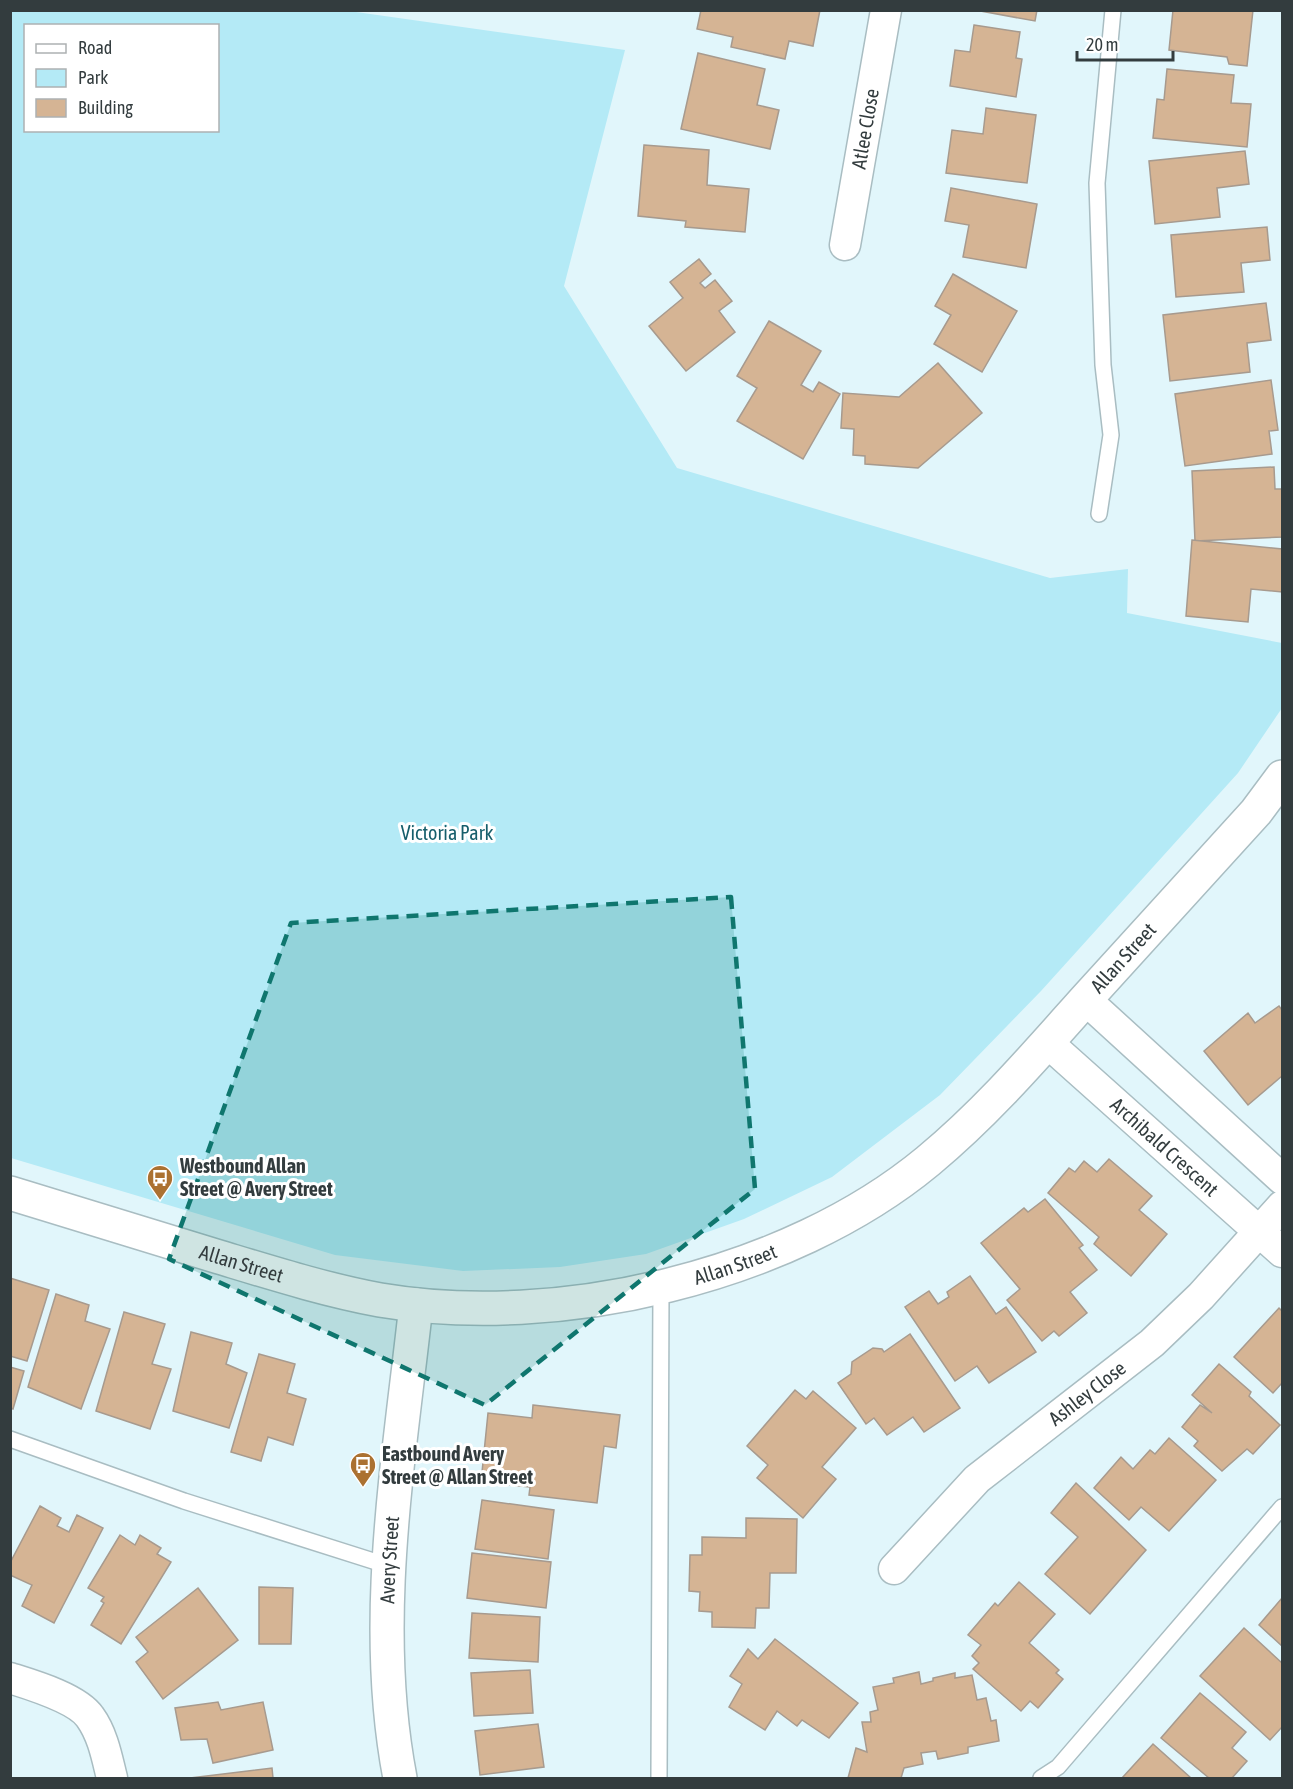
<svg xmlns="http://www.w3.org/2000/svg" width="1293" height="1789" font-family="'Asap Condensed',sans-serif">
<style>
.green{fill:#b4eaf6;fill-rule:evenodd}
.building{fill:#d5b494;stroke:#a79a8e;stroke-width:1.5}
.lines{fill:none;stroke-linecap:round;stroke-linejoin:round}
.service-casing{stroke:#a9bdc2;stroke-width:18}
.minor-casing{stroke:#a9bdc2;stroke-width:33}
.tertiary-casing{stroke:#a9bdc2;stroke-width:36}
.service{stroke:#fff;stroke-width:15}
.minor{stroke:#fff;stroke-width:30}
.tertiary{stroke:#fff;stroke-width:33}
.marked{fill:#0f766e;fill-opacity:0.2;stroke:#0f766e;stroke-width:4.5;stroke-dasharray:12 8;stroke-linejoin:round}
.labels{text-anchor:middle;stroke-width:6;stroke-linejoin:round;paint-order:stroke}
.street-label{font-size:20px;fill:#333c3e;stroke:#fff}
.park-label{font-size:20px;fill:#165e6b;stroke:#fff}
.poi-label{font-size:20px;font-weight:bold;fill:#333c3e;stroke:#fff;text-anchor:start}
</style>
<rect width="100%" height="100%" fill="#e1f6fb"/>
<!-- green -->
<path class="green" d="M342,10L625,50L564,286L677,468L1050,578L1128,569L1127,613L1282,643V708L1238,773L1041,991L940,1095L832,1177L744,1219L646,1254L560,1267L463,1271L335,1255L11,1158V11ZM26,26H218V130H26Z"/>
<!-- building -->
<g class="building">
<polygon points="701,10 820,10 813,46 789,41 785,59 731,47 733,37 697,29"/>
<polygon points="975,10 1037,10 1035,21"/>
<polygon points="1173,10 1253,10 1247,66 1229,64 1227,57 1169,50"/>
<polygon points="974,25 1020,32 1016,58 1022,59 1016,97 950,86 955,50 970,52"/>
<polygon points="698,53 765,69 757,105 779,110 770,149 681,129"/>
<polygon points="1167,69 1234,75 1231,103 1251,104 1247,147 1153,138 1157,99 1164,100"/>
<polygon points="986,108 1036,115 1027,183 946,173 952,130 983,134"/>
<polygon points="644,145 709,150 707,185 749,189 745,232 685,227 686,221 638,216"/>
<polygon points="1245,151 1249,184 1217,188 1220,217 1155,224 1149,161"/>
<polygon points="951,188 1037,204 1026,268 963,257 969,225 945,221"/>
<polygon points="1267,227 1270,260 1241,263 1244,292 1176,297 1171,235"/>
<polygon points="699,259 711,274 700,283 705,288 715,280 732,301 719,311 735,332 686,371 649,326 683,298 670,282"/>
<polygon points="953,274 1017,311 982,372 934,344 951,315 935,306"/>
<polygon points="1266,303 1271,340 1247,343 1250,372 1170,381 1163,315"/>
<polygon points="769,321 821,351 801,385 813,392 819,382 840,394 803,459 737,421 757,388 737,376"/>
<polygon points="938,363 982,413 918,468 865,464 865,456 853,455 854,429 841,428 843,393 899,397"/>
<polygon points="1271,380 1278,430 1269,431 1272,454 1185,466 1175,394"/>
<polygon points="1274,467 1275,489 1282,489 1282,537 1195,541 1192,471"/>
<polygon points="1192,540 1282,549 1282,592 1251,589 1248,622 1186,616"/>
<polygon points="1279,1006 1282,1010 1282,1076 1248,1105 1204,1051 1248,1013 1255,1023"/>
<polygon points="1109,1159 1152,1196 1139,1210 1167,1234 1131,1276 1094,1244 1099,1237 1048,1193 1069,1168 1075,1172 1084,1161 1097,1172"/>
<polygon points="1045,1199 1083,1245 1079,1248 1097,1270 1070,1292 1087,1313 1059,1336 1054,1331 1042,1341 1007,1300 1020,1289 981,1243 1024,1208 1028,1212"/>
<polygon points="970,1276 996,1314 1006,1307 1036,1352 989,1383 977,1366 955,1381 905,1307 929,1291 938,1304 949,1297 947,1292"/>
<polygon points="10,1278 49,1290 27,1361 10,1356"/>
<polygon points="56,1294 89,1305 85,1321 110,1329 81,1409 28,1387"/>
<polygon points="1279,1308 1282,1311 1282,1383 1273,1393 1234,1357"/>
<polygon points="124,1312 165,1324 152,1364 171,1369 150,1429 96,1411"/>
<polygon points="191,1332 232,1343 226,1364 247,1373 229,1428 173,1411"/>
<polygon points="910,1334 960,1408 924,1432 913,1417 887,1435 874,1418 866,1424 838,1383 851,1374 852,1362 873,1348 882,1349 884,1352"/>
<polygon points="259,1354 295,1364 287,1393 306,1399 293,1445 268,1437 261,1461 231,1452"/>
<polygon points="1219,1364 1251,1392 1249,1396 1280,1425 1253,1454 1247,1449 1222,1471 1194,1446 1198,1441 1182,1427 1200,1405 1212,1413 1192,1395"/>
<polygon points="10,1367 24,1371 13,1409 10,1408"/>
<polygon points="795,1390 806,1399 813,1391 856,1428 822,1467 836,1479 803,1518 757,1478 768,1465 747,1446"/>
<polygon points="533,1405 620,1415 616,1448 604,1446 597,1503 529,1495 530,1487 481,1482 488,1413 532,1418"/>
<polygon points="1169,1438 1216,1480 1169,1531 1141,1507 1129,1520 1094,1488 1121,1457 1133,1469 1150,1450 1155,1454"/>
<polygon points="1076,1483 1146,1550 1090,1614 1045,1574 1078,1537 1051,1513"/>
<polygon points="482,1500 554,1510 548,1559 475,1549"/>
<polygon points="40,1506 61,1518 57,1526 69,1532 77,1515 103,1528 54,1623 22,1606 32,1585 10,1575 10,1563"/>
<polygon points="746,1518 797,1519 796,1573 770,1573 769,1608 756,1608 755,1628 712,1627 712,1612 699,1611 700,1592 689,1591 690,1555 702,1555 702,1537 746,1538"/>
<polygon points="120,1535 135,1545 140,1535 161,1548 157,1554 171,1562 121,1644 91,1625 104,1603 101,1601 104,1597 88,1588"/>
<polygon points="472,1553 551,1562 546,1608 467,1598"/>
<polygon points="1019,1582 1055,1614 1029,1643 1059,1670 1056,1673 1063,1679 1038,1708 1030,1701 1021,1711 973,1669 979,1663 972,1656 981,1645 968,1635 995,1603 998,1606"/>
<polygon points="259,1587 293,1588 291,1644 259,1644"/>
<polygon points="198,1588 238,1640 163,1699 136,1662 148,1652 136,1637"/>
<polygon points="1282,1598 1282,1646 1259,1625"/>
<polygon points="472,1613 540,1617 538,1662 469,1658"/>
<polygon points="1244,1628 1282,1663 1282,1727 1270,1740 1200,1676"/>
<polygon points="775,1639 858,1703 829,1738 802,1720 797,1726 777,1711 765,1730 729,1707 742,1684 730,1676 748,1649 758,1659"/>
<polygon points="530,1670 533,1713 474,1716 471,1673"/>
<polygon points="919,1672 921,1684 933,1681 933,1678 955,1673 955,1678 972,1675 977,1700 986,1698 991,1721 996,1720 999,1741 968,1747 968,1753 938,1759 936,1751 921,1753 923,1764 904,1768 901,1778 848,1778 856,1748 867,1752 862,1722 871,1722 870,1712 878,1710 873,1687 894,1683 893,1678"/>
<polygon points="1200,1693 1246,1732 1232,1748 1247,1761 1232,1778 1209,1778 1161,1738"/>
<polygon points="218,1702 221,1710 263,1702 273,1750 213,1763 207,1739 181,1740 175,1708"/>
<polygon points="538,1724 544,1767 480,1775 475,1731"/>
<polygon points="1153,1744 1191,1778 1122,1778"/>
<polygon points="272,1768 273,1778 190,1778"/>
</g>
<g class="lines">
<!-- service casing -->
<g class="service-casing">
<g id="service">
<polyline points="1099,514 1111,435 1103,365 1097,183 1113,10"/>
<polyline points="10,1439 184,1501 389,1566"/>
<polyline points="659,1778 661,1289"/>
<polyline points="1041,1778 1058,1767 1282,1507"/>
</g>
</g>
<!-- minor casing -->
<g class="minor-casing">
<g id="minor">
<path id="s1" d="M845,245L886,10"/>
<polyline points="1086,1000 1282,1179"/>
<path id="s2" d="M1048,1043L1282,1252"/>
<path id="s3" d="M894,1569L977,1479L1152,1343L1201,1296L1282,1206"/>
<path d="M10,1678C32,1685 77,1698 90,1717C103,1735 107,1758 112,1778"/>
</g>
</g>
<!-- tertiary casing -->
<g class="tertiary-casing">
<g id="tertiary">
<path id="s4" d="M10,1193C80,1214 149,1236 219,1257C272,1273 326,1290 380,1300C558,1330 788,1277 928,1161C986,1113 1035,1056 1085,1000C1142,937 1199,875 1256,812L1282,777"/>
<path id="s5" d="M400,1778C370,1622 399,1461 416,1305"/>
</g>
</g>
<!-- service -->
<use href="#service" class="service"/>
<!-- minor -->
<use href="#minor" class="minor"/>
<!-- tertiary -->
<use href="#tertiary" class="tertiary"/>
</g>
<!-- marked area -->
<path class="marked" d="M731,897L755,1189L485,1405L169,1259L291,923Z"/>
<!-- icons -->
<defs>
<g id="bus-pin" transform="scale(1.35)"><path d="M0 17L-7.5 6A9.5 9.5 0 1 1 7.5 6Z" fill="#ab7131" stroke="#fff"/><path d="M-5-6H5V4H4V6H2V4H-2V6H-4V4H-5ZM-3.5-4V0h7V-4ZM-3.5 1.2v1.5H-2V1.2ZM2 1.2v1.5H3.5V1.2Z" fill="#fff"/></g>
</defs>
<g fill-rule="evenodd">
<use href="#bus-pin" x="160" y="1178"/>
<use href="#bus-pin" x="363" y="1465"/>
</g>
<g class="labels">
<!-- street labels -->
<g class="street-label">
<text dy="7" stroke="none"><textPath href="#s1" startOffset="118">Atlee Close</textPath></text>
<text dy="7" stroke="none"><textPath href="#s4" startOffset="1248">Allan Street</textPath></text>
<text dy="7" stroke="none"><textPath href="#s2" startOffset="156">Archibald Crescent</textPath></text>
<text dy="7" stroke="none"><textPath href="#s4" startOffset="242">Allan Street</textPath></text>
<text dy="7" stroke="none"><textPath href="#s4" startOffset="746">Allan Street</textPath></text>
<text dy="7" stroke="none"><textPath href="#s3" startOffset="262">Ashley Close</textPath></text>
<text dy="7" stroke="none"><textPath href="#s5" startOffset="219">Avery Street</textPath></text>
</g>
<!-- park labels -->
<g class="park-label">
<text x="447" y="840">Victoria Park</text>
</g>
<!-- poi labels -->
<g class="poi-label">
<text x="180" y="1173">Westbound Allan<tspan x="180" dy="23">Street @ Avery Street</tspan></text>
<text x="382" y="1461">Eastbound Avery<tspan x="382" dy="23">Street @ Allan Street</tspan></text>
</g>
</g>
<!-- border -->
<rect width="1293" height="1789" fill="none" stroke="#333c3e" stroke-width="24"/>
<!-- legend -->
<rect x="24" y="24" width="195" height="108" fill="#ffffff" stroke="#adb1b2" stroke-width="1.5"/>
<rect x="36" y="44" width="30" height="9" fill="#ffffff" stroke="#adb1b2" stroke-width="1.5"/>
<text x="78" y="54" font-size="18" fill="#333c3e">Road</text>
<rect x="36" y="69" width="30" height="18" fill="#b4eaf6" stroke="#adb1b2" stroke-width="1.5"/>
<text x="78" y="84" font-size="18" fill="#333c3e">Park</text>
<rect x="36" y="99" width="30" height="18" fill="#d5b494" stroke="#adb1b2" stroke-width="1.5"/>
<text x="78" y="114" font-size="18" fill="#333c3e">Building</text>
<!-- scale -->
<path d="M1077 51v9h96v-9" fill="none" stroke="#333c3e" stroke-width="3"/>
<text x="1086" y="51" font-size="18" fill="#333c3e" stroke="#ffffff" stroke-width="4.5" paint-order="stroke">20 m</text>
</svg>
